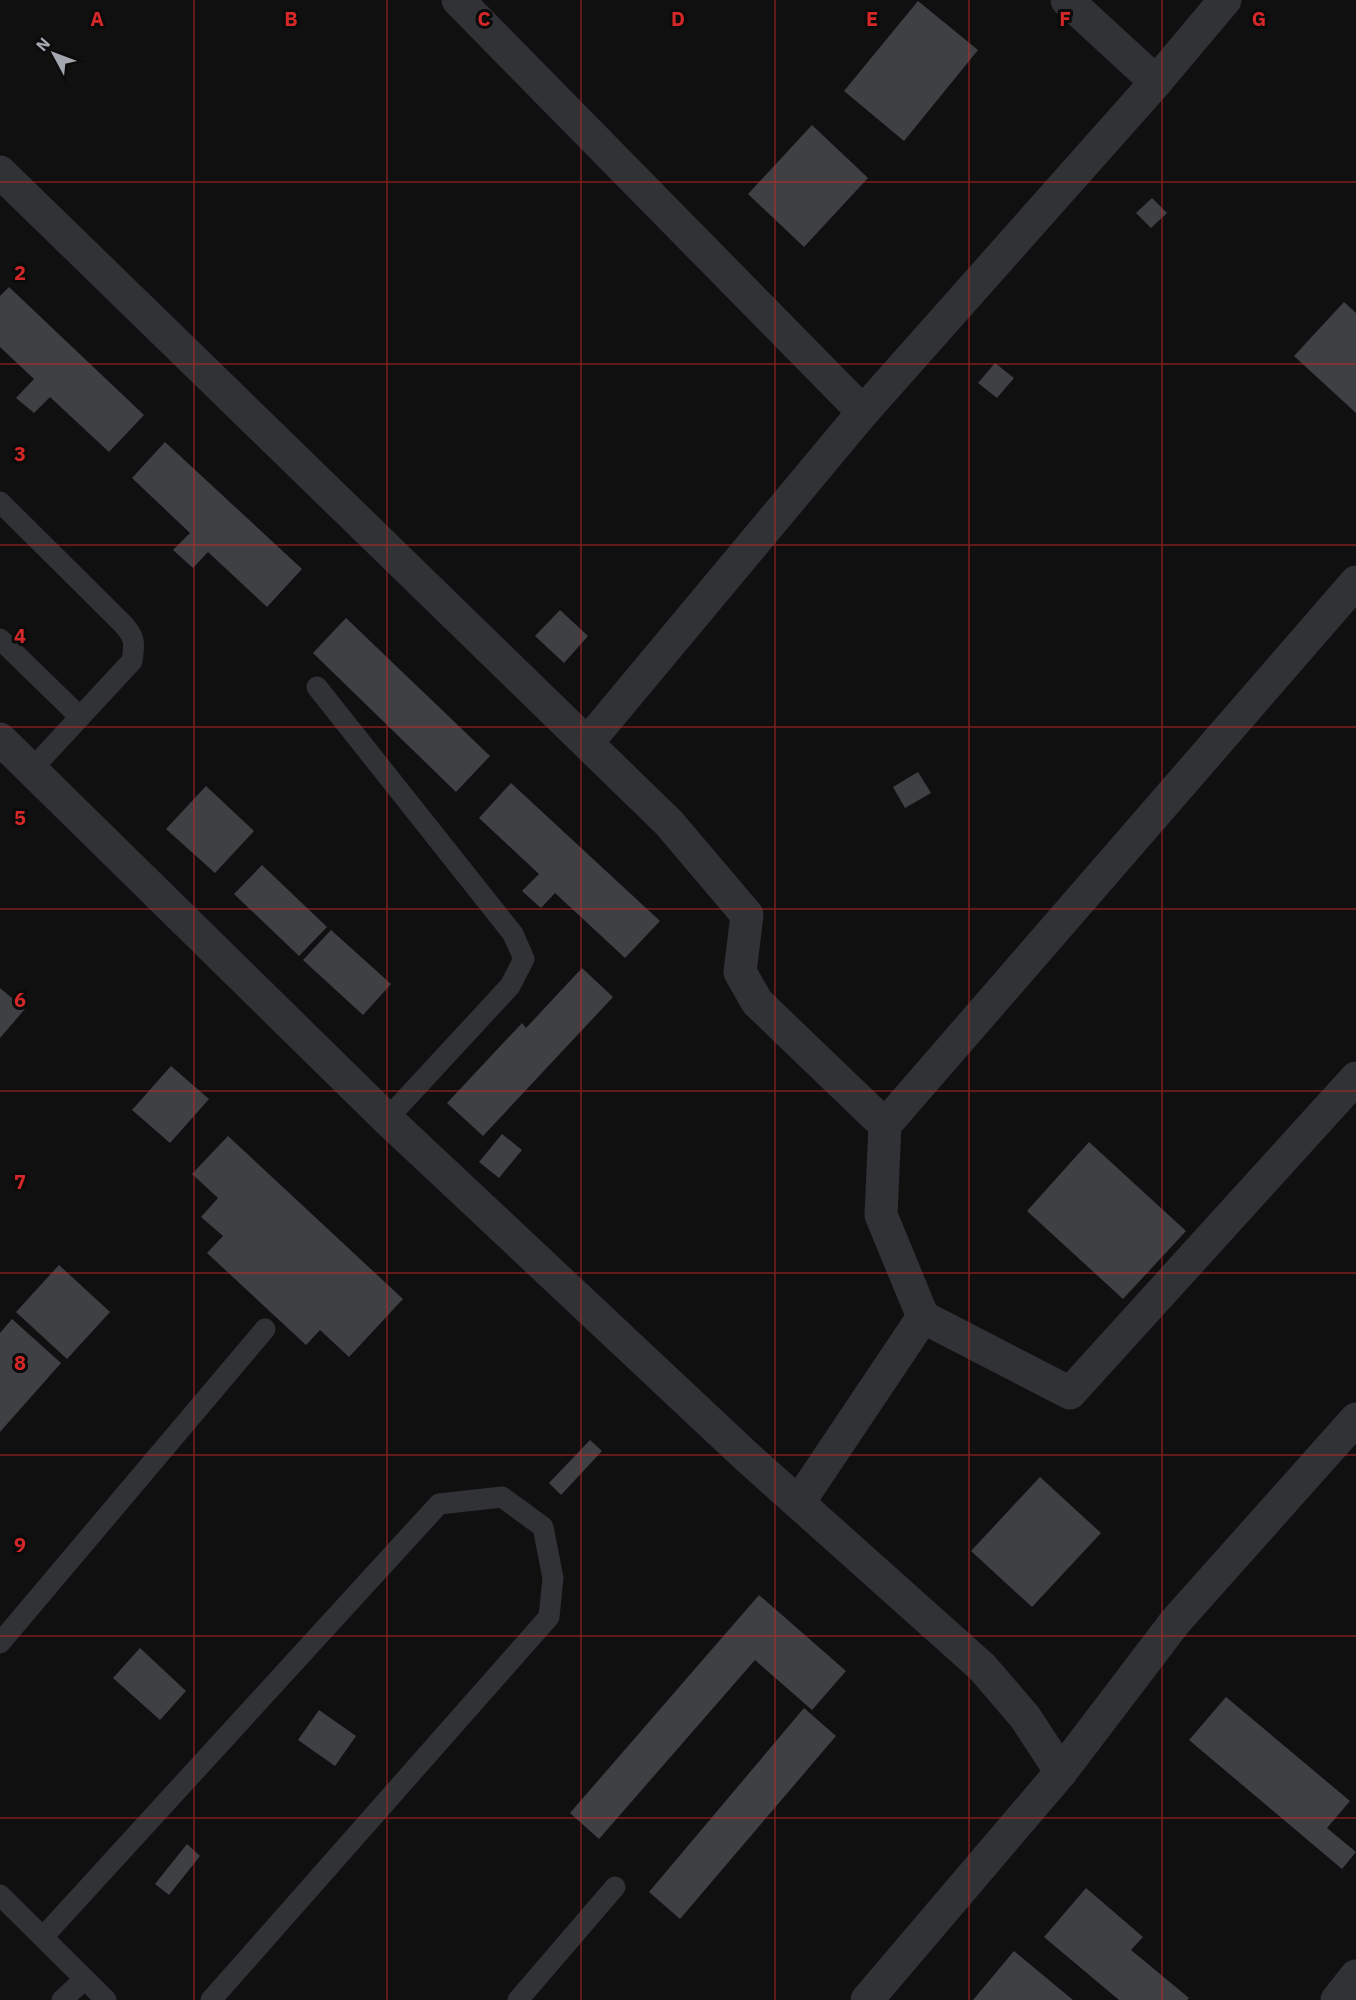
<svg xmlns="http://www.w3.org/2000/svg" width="1356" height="2000" font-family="'IBM Plex Sans',sans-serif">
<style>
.building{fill:#3f4044}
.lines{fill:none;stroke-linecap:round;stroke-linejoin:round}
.service{stroke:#313235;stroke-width:21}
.minor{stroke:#313235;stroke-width:33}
.grid{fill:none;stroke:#d62828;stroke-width:1.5;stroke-opacity:0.55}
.grid-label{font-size:20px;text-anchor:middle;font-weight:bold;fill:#d62828;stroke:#0b0b0c;stroke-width:6;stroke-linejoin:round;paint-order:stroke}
</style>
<rect width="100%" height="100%" fill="#101011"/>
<!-- building -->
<g class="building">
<polygon points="918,1 978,50 904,141 844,91"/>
<polygon points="812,125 868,178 804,247 748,194"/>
<polygon points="1152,198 1167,213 1151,228 1136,213"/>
<polygon points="9,287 144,415 109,452 50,397 34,413 16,398 34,379 0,347 0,296"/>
<polygon points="1344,302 1356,313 1356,413 1294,356"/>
<polygon points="995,363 1014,378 997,398 978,383"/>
<polygon points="165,442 302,569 267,607 208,552 193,568 173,550 190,533 132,478"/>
<polygon points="560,610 588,636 564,663 535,636"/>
<polygon points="346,618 490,756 456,792 313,653"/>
<polygon points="918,772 931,793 905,808 893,787"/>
<polygon points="511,783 660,921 625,958 555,893 541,908 522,891 539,874 479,818"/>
<polygon points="206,786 254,831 215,873 166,829"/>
<polygon points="262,865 327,927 299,956 234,894"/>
<polygon points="331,930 391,984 363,1015 303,960"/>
<polygon points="582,968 613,997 483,1136 447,1103 522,1023 526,1028"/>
<polygon points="0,988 25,1009 0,1038"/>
<polygon points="171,1066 209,1099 170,1143 132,1110"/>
<polygon points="502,1134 522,1150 499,1178 479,1162"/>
<polygon points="228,1136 403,1299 349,1357 320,1330 306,1345 207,1253 223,1236 201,1217 218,1198 192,1174"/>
<polygon points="1089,1142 1186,1231 1123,1299 1027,1211"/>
<polygon points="59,1265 110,1312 67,1359 16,1312"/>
<polygon points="12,1319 61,1363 0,1432 0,1333"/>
<polygon points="590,1440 602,1451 561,1495 549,1483"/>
<polygon points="1040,1477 1101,1533 1032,1607 971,1551"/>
<polygon points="759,1595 846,1671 812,1710 755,1660 599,1839 570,1813"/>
<polygon points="140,1648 186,1691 160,1720 113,1678"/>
<polygon points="1226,1697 1350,1801 1327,1828 1356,1852 1342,1869 1189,1740"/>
<polygon points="804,1708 836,1736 680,1919 649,1892"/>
<polygon points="319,1710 356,1736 335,1766 298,1740"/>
<polygon points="187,1844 200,1856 169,1895 155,1884"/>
<polygon points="1086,1888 1143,1937 1131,1950 1189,1998 1187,2000 1119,2000 1044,1937"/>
<polygon points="1014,1951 1073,2000 973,2000"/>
</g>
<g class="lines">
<!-- service -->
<g class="service">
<path d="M0,502L122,623C135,637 135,642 132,661L32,769"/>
<polyline points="0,639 80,717"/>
<polyline points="317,687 513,934 524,959 510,986 387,1119"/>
<polyline points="0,1643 265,1329"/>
<polyline points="0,1895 106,2000"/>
<polyline points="43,1937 439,1504 502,1497 543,1527 553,1578 549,1617 211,2000"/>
<polyline points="62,2000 85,1979"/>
<polyline points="518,2000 615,1887"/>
</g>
<!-- minor -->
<g class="minor">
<polyline points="458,0 863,412"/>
<polyline points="1067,0 1156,82"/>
<polyline points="0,172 669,823 747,915 740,972 757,1002 885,1125"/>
<polyline points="1356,582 885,1125 881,1215 923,1317 1070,1393 1356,1078"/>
<polyline points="0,739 387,1119 746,1456 982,1667 1025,1717 1061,1772"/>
<polyline points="588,742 863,412 1156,82 1225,0"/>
<polyline points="799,1502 923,1317"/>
<polyline points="867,2000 1061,1772 1175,1622 1356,1419"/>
<polyline points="1337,2000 1356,1976"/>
</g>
</g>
<!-- grid -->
<path class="grid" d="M194,0V2000M387,0V2000M581,0V2000M775,0V2000M969,0V2000M1162,0V2000M0,182H1356M0,364H1356M0,545H1356M0,727H1356M0,909H1356M0,1091H1356M0,1273H1356M0,1455H1356M0,1636H1356M0,1818H1356"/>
<g class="grid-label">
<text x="97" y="26">A</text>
<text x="291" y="26">B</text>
<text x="484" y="26">C</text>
<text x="678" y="26">D</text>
<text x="872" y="26">E</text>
<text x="1065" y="26">F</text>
<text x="1259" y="26">G</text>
<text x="20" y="280">2</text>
<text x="20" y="461">3</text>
<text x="20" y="643">4</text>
<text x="20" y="825">5</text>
<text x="20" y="1007">6</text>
<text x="20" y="1189">7</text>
<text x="20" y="1370">8</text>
<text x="20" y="1552">9</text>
</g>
<!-- north arrow -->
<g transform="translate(54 54) rotate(311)" stroke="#0b0b0c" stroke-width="4.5" paint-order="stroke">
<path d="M0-4.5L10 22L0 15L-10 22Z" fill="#a2a7b0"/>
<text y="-9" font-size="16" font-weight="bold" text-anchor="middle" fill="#a2a7b0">N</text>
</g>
</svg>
